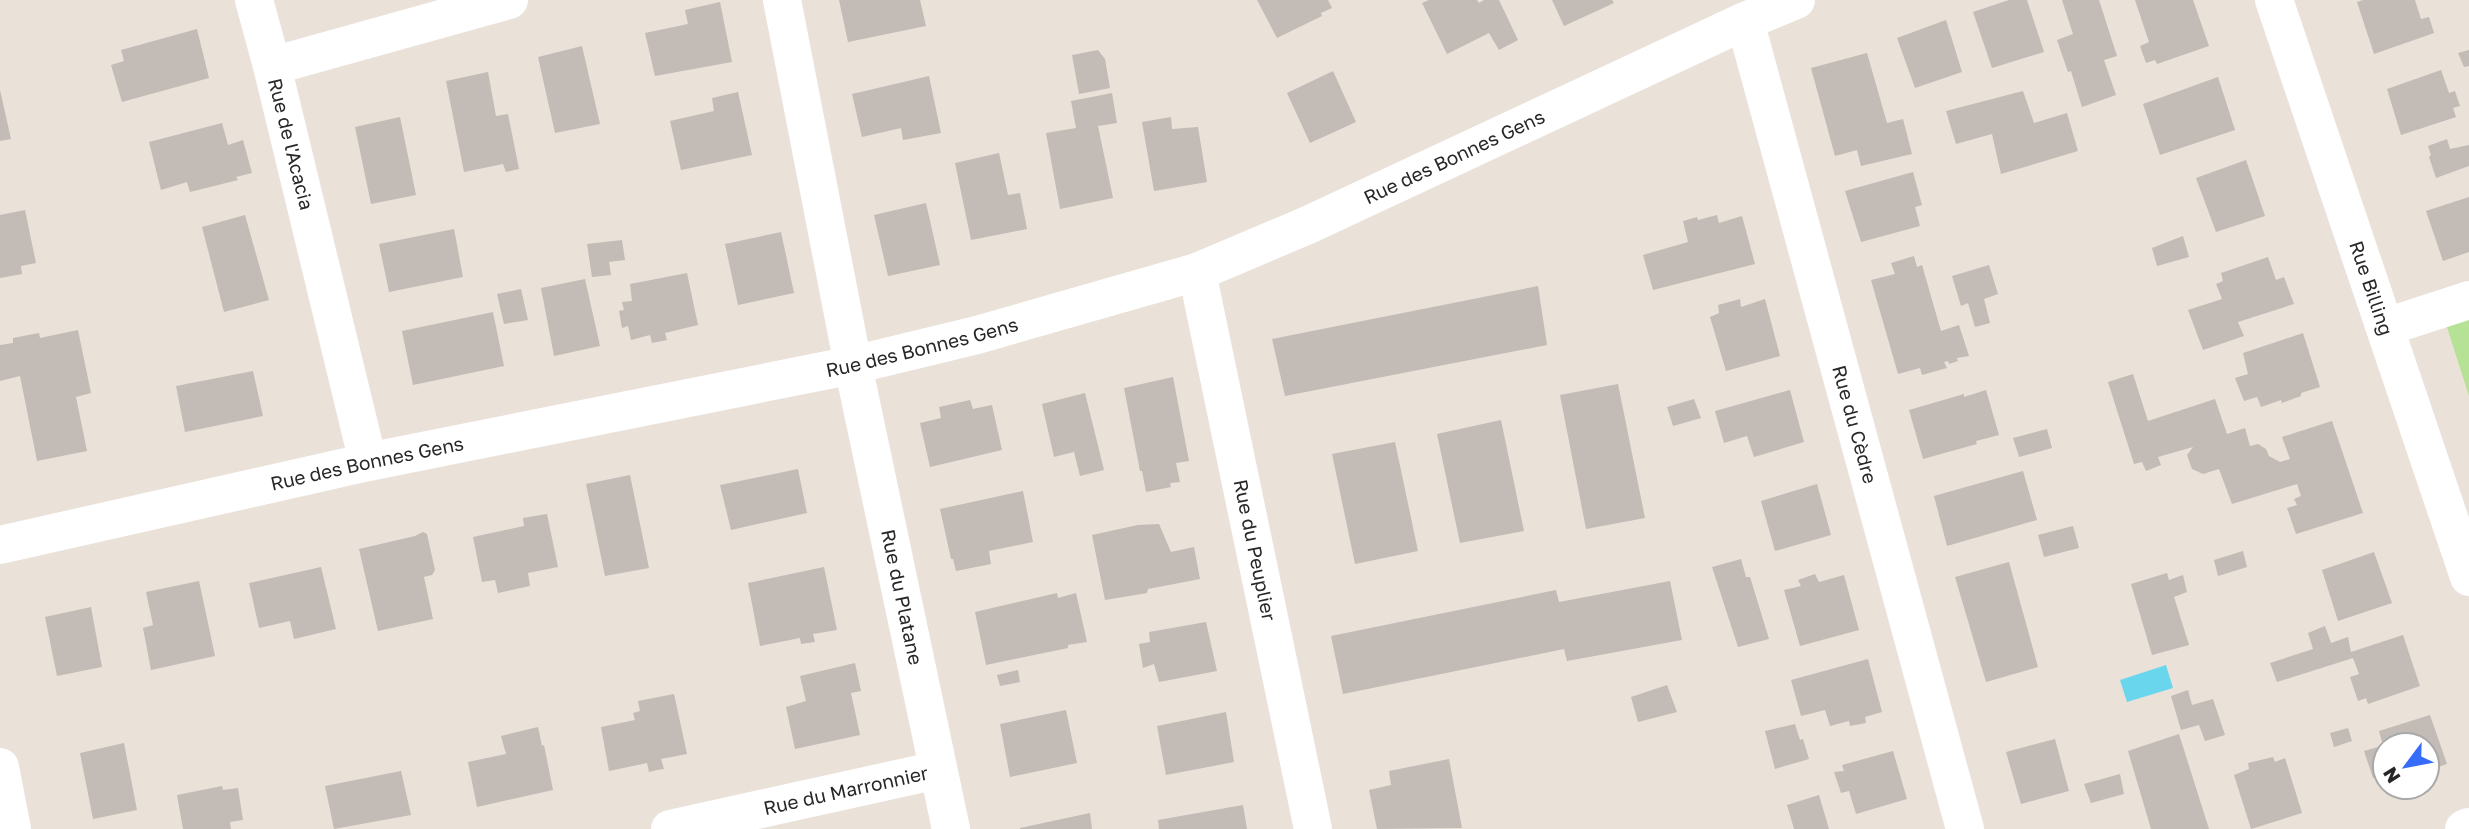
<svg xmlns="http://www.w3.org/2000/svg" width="2469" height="829" font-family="'Golos Text',sans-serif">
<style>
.green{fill:#b5e294}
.water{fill:#6ad6ee}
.building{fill:#c2bbb6}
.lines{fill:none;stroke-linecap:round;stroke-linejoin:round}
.minor{stroke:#fff;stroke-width:38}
.labels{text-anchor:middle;stroke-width:5;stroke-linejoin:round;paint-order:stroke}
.street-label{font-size:19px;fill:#272727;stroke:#fff}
</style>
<rect width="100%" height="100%" fill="#eae1d9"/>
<!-- green -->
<polygon class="green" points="2469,311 2469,396 2446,324"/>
<!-- water -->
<polygon class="water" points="2166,665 2173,688 2127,702 2120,680"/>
<!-- building -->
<g class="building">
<polygon points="839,0 920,0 926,26 848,42"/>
<polygon points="1257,0 1328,0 1332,8 1321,13 1322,16 1277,38"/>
<polygon points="1429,0 1477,0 1479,3 1484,0 1499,0 1518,40 1499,50 1489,33 1447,54 1422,3"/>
<polygon points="1552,0 1612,0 1614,3 1564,26"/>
<polygon points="2009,0 2027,0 2044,52 1992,68 1973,12"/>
<polygon points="2062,0 2099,0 2117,56 2104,60 2116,95 2082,107 2071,71 2068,72 2057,40 2073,34"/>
<polygon points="2135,0 2193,0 2209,46 2157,64 2155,60 2146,63 2140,46 2149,42"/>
<polygon points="2363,0 2415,0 2421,19 2429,17 2434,33 2374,54 2357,2"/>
<polygon points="720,2 732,62 655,76 645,33 688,24 685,10"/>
<polygon points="1946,20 1962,72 1915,88 1897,38"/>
<polygon points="197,29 209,78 122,102 111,65 124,61 121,50"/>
<polygon points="582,46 600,124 555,133 538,57"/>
<polygon points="1098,50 1105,59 1110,88 1079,94 1072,55"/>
<polygon points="2469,50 2469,66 2464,67 2458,53"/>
<polygon points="1867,53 1887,123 1903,119 1912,154 1861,166 1857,150 1835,156 1811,68"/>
<polygon points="2441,70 2449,93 2455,91 2460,106 2453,108 2456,117 2401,135 2387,89"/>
<polygon points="1333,71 1356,122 1310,143 1287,93"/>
<polygon points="488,72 496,116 508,114 519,169 506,172 503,164 464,172 446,81"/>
<polygon points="929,76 941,133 903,140 901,128 862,137 852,94"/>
<polygon points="2218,77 2235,130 2160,155 2143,104"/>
<polygon points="0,90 11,139 0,141"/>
<polygon points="2023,91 2034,123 2067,113 2078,151 2001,174 1992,134 1956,144 1946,111"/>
<polygon points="738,92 752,155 681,170 670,121 714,111 712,98"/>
<polygon points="1112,93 1117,123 1098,126 1113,198 1060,209 1046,133 1076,128 1071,101"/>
<polygon points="400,117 416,195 371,204 355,127"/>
<polygon points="1171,117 1172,129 1198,127 1207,182 1154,191 1142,122"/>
<polygon points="222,123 228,145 243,140 252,173 236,177 238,180 190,192 187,182 161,190 149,142"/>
<polygon points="2447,139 2450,149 2469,145 2469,166 2436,178 2429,157 2431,155 2428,146"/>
<polygon points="999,153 1008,195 1020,193 1027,229 971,240 955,163"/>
<polygon points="2246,160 2265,216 2216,232 2196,178"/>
<polygon points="1913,172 1922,205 1915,207 1920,226 1861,242 1845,191"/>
<polygon points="2469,197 2469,252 2443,261 2426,211"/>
<polygon points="926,203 940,265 888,276 874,215"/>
<polygon points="25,210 36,263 21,266 22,274 0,278 0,215"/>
<polygon points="245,215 269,300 224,312 202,227"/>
<polygon points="1717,215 1719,223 1742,216 1755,264 1653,290 1643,255 1688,242 1683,221 1697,217 1698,220"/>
<polygon points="454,229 463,277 389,292 379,244"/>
<polygon points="781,232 794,293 738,305 725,244"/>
<polygon points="2183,236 2189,257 2157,266 2152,248"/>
<polygon points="622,240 625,260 609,262 611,275 592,277 587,244"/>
<polygon points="1914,256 1917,267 1922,265 1941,331 1959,325 1969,356 1957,358 1958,361 1949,364 1948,361 1944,362 1947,368 1922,375 1920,368 1898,374 1871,280 1895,274 1891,263"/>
<polygon points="2268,257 2276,280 2284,277 2294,304 2238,322 2244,336 2203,350 2188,310 2222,299 2216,284 2223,281 2221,273"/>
<polygon points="1989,265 1998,294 1984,299 1990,323 1975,327 1968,303 1961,306 1952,276"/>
<polygon points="687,273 698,325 665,333 667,340 652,343 650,335 631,340 628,326 622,328 619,311 624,310 622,302 632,301 630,284"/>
<polygon points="585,279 600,346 554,356 541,288"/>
<polygon points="1538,286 1547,345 1285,396 1272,339"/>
<polygon points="521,289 528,320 504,324 497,294"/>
<polygon points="1740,299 1741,307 1765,299 1780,356 1726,371 1710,317 1719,313 1718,305"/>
<polygon points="493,312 504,366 413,385 402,331"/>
<polygon points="78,330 91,393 76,397 87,451 37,461 20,376 0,381 0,345 13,343 13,338 39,333 40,338"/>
<polygon points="2303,333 2320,387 2301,393 2301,396 2282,403 2281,400 2261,407 2257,397 2244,401 2235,378 2248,374 2243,353"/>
<polygon points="253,371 263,416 185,432 176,386"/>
<polygon points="2133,374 2148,421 2215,399 2227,434 2245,428 2250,446 2258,444 2266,449 2269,456 2280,462 2290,459 2282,437 2332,421 2363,513 2296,534 2287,508 2297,505 2294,499 2301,496 2297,484 2232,504 2219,469 2203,474 2192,469 2187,455 2193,447 2158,457 2161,465 2146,471 2142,462 2134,464 2108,382"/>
<polygon points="1173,377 1189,461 1176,463 1180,482 1170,483 1171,487 1146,492 1142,471 1140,471 1124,388"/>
<polygon points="1618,384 1645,518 1586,529 1560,395"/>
<polygon points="1790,390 1804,442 1754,457 1747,436 1724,443 1715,411"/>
<polygon points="1986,390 1999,435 1976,441 1977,444 1923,459 1909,410 1964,394 1964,397"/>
<polygon points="1085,393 1104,470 1080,476 1074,452 1054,457 1042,404"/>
<polygon points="1694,399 1701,418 1673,426 1667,407"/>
<polygon points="970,400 973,409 992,405 1002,450 930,467 920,423 941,418 939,407"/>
<polygon points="1501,420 1524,531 1460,543 1437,434"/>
<polygon points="2047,429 2052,448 2019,457 2013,438"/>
<polygon points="1395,442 1418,551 1355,564 1332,454"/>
<polygon points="798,469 807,513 731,530 720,485"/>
<polygon points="2023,471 2037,520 1947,546 1934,496"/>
<polygon points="630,475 649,568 605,576 586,484"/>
<polygon points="1817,484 1831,535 1775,551 1761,501"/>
<polygon points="1023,491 1033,542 989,551 991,564 956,571 953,559 951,559 940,509"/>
<polygon points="547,514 558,567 528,573 530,586 498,593 495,580 482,582 473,537 524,526 523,518"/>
<polygon points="1159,524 1171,552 1194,547 1200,579 1148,589 1147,593 1105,600 1092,535 1138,525"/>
<polygon points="2073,526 2079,548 2044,557 2038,535"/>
<polygon points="423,532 427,534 435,570 432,575 424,577 433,619 378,631 359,549 415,536"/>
<polygon points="2243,551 2247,567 2218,576 2214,560"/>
<polygon points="2374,552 2392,603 2338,621 2322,570"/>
<polygon points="1741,559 1746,577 1750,577 1769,639 1738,647 1712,567"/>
<polygon points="2009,562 2038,667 1986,682 1955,577"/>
<polygon points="321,567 336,629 294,639 290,621 259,628 249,583"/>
<polygon points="824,567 837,630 813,634 815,642 801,644 800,638 760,646 748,583"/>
<polygon points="2167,573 2169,580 2183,575 2187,592 2174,597 2189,645 2152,655 2131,584"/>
<polygon points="1815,574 1819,582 1844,575 1859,630 1800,646 1784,590 1801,586 1798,580"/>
<polygon points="199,581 215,656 151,670 143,628 153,625 146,592"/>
<polygon points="1670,581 1682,640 1567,661 1564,649 1343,694 1331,636 1556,590 1559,602"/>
<polygon points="1057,593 1058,598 1076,593 1087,642 1068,645 1068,648 986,665 975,612"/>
<polygon points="91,607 102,667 57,676 45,617"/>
<polygon points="1206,622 1217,671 1159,682 1154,664 1143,668 1139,644 1150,642 1149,632"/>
<polygon points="2325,626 2331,643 2348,637 2351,652 2403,635 2420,686 2368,704 2366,698 2358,701 2350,677 2359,674 2353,658 2277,682 2270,663 2313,649 2308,633"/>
<polygon points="1868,659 1882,712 1865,717 1866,723 1850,726 1849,721 1830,726 1825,710 1801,716 1791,680"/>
<polygon points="855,663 861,691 851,693 860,735 795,749 786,707 806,701 800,676"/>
<polygon points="1018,670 1020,682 1000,686 997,675"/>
<polygon points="1667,685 1677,712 1638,722 1631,697"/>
<polygon points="2188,690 2192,705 2213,699 2225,735 2205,741 2199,725 2181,730 2171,696"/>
<polygon points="674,694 687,754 661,759 664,769 657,770 649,772 647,763 609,771 601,727 635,720 633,713 640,711 638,701"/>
<polygon points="1066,710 1077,763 1010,777 1000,724"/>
<polygon points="1226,712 1234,762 1166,775 1157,726"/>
<polygon points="2430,715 2447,764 2427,771 2427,745 2383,745 2379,731"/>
<polygon points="1795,724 1800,740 1803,739 1809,759 1775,769 1765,731"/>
<polygon points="538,727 542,746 544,745 553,790 477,807 468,762 506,754 501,736"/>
<polygon points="2348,728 2352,741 2334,747 2330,733"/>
<polygon points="2179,734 2209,829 2151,829 2128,751"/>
<polygon points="2055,739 2069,791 2021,804 2006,752"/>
<polygon points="124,743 137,810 93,819 80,753"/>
<polygon points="2385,745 2385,774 2373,778 2364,751"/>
<polygon points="1893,751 1907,799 1856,814 1849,791 1841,793 1834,772 1844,771 1842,765"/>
<polygon points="2273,757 2275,762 2285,758 2302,813 2251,829 2234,775 2249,769 2248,763"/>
<polygon points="1449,759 1462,828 1377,829 1369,790 1391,785 1389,771"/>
<polygon points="401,771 411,815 334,829 325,786"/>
<polygon points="2120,774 2124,794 2091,803 2084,784"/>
<polygon points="222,786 223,790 238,788 243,820 230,822 231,829 183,829 177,795"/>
<polygon points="1819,795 1829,829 1794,829 1787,805"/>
<polygon points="1243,805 1247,829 1159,829 1158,820"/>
<polygon points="1090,813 1092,829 1020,829 1020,828"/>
</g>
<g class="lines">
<!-- minor -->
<g class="minor">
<polyline points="254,0 272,66"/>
<path id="s1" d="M782,0L853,365L951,829"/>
<path id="s2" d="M2274,0L2469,577"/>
<path id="s3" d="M1745,21L1965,829"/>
<path id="s4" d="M1197,272L1313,829"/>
<polyline points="2386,327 2469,300"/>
<polyline points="368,462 272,66 509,0"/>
<path id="s5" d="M0,545L368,462L853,365L977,335L1197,272L1308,225L1745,21L1796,0"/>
<polyline points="0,767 12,829"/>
<path id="s6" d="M670,829L938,770"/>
<polyline points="2464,829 2469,827"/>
</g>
</g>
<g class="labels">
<!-- street labels -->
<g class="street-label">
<text transform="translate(291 144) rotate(76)" y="7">Rue de l'Acacia</text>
<text dy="7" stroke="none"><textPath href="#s5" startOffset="1510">Rue des Bonnes Gens</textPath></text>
<text dy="7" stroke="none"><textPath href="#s2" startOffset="304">Rue Billing</textPath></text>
<text dy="7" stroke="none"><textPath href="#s5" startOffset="943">Rue des Bonnes Gens</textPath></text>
<text dy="7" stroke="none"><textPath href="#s3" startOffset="418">Rue du Cèdre</textPath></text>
<text dy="7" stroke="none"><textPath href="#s5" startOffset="376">Rue des Bonnes Gens</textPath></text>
<text dy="7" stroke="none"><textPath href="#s4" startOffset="284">Rue du Peuplier</textPath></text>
<text dy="7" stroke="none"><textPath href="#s1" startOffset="609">Rue du Platane</textPath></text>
<text dy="7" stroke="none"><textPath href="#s6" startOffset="180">Rue du Marronnier</textPath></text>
</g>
</g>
<!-- north arrow -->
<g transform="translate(2406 766) rotate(238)"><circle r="33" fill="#ffffff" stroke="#a9a9a9" stroke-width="2"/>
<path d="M0-5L12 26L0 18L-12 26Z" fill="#376bf9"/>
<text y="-10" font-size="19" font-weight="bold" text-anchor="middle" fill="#272727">N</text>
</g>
</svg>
